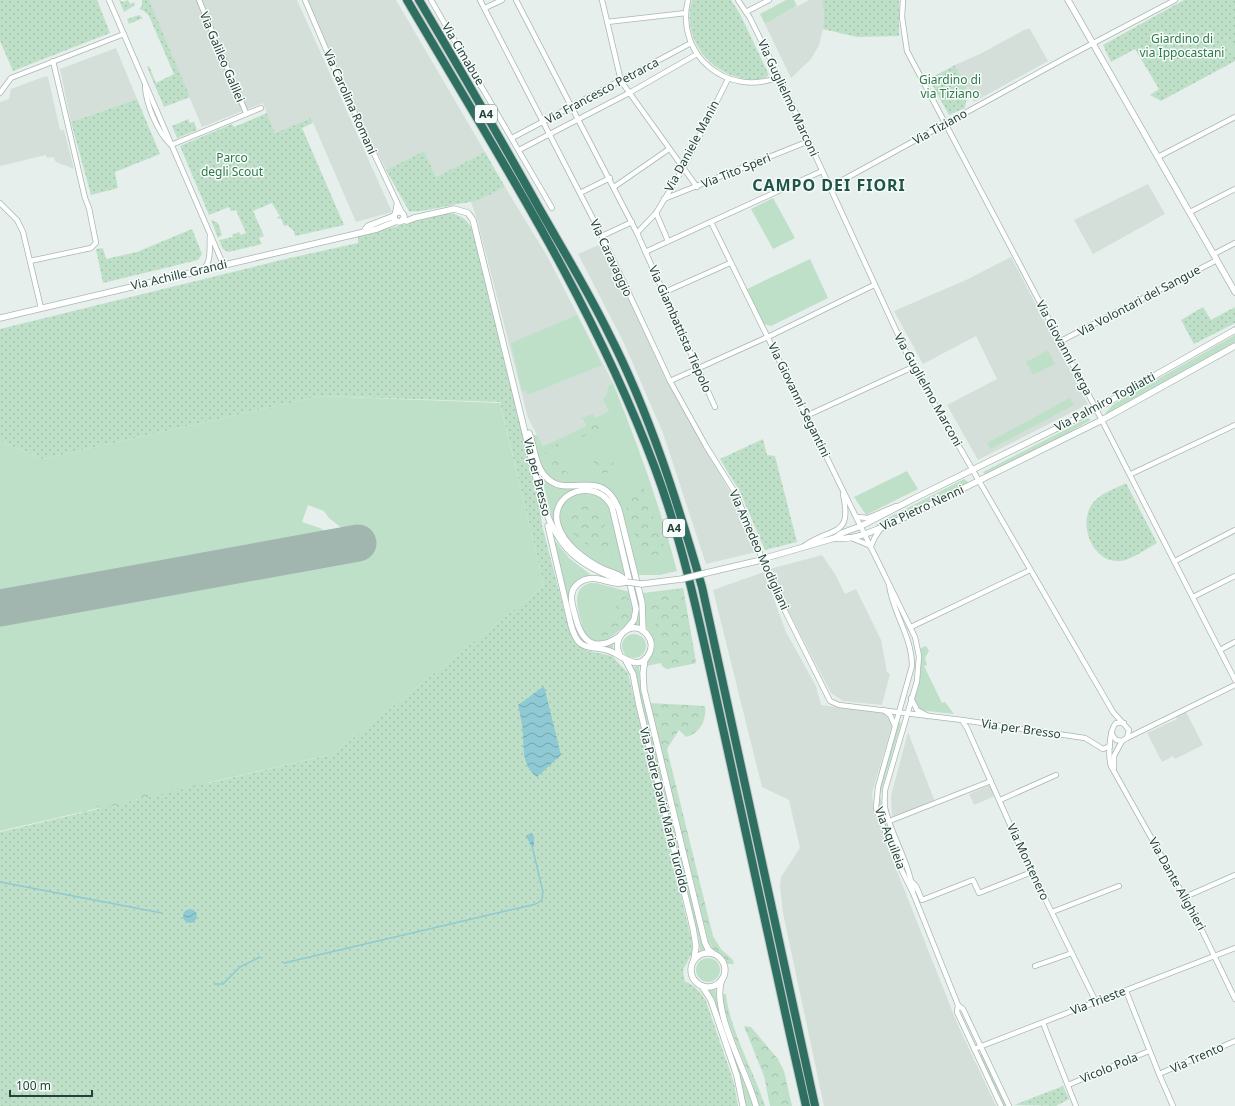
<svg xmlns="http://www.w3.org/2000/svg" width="1235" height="1106" font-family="'Noto Sans',sans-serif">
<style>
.built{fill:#d4dfda}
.grass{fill:#bfe0c8}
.forest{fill:url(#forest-crowns)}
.park{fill:url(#park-dots)}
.water{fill:url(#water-waves)}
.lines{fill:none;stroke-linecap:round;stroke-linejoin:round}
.stream{stroke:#8ec9d4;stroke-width:1.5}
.runway{stroke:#a2b6b0;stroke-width:37}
.minor-casing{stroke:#a8b8b2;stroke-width:6}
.tertiary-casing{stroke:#a8b8b2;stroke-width:7}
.motorway-casing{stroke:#c2cac8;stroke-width:10}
.minor{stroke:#fff;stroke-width:4.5}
.tertiary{stroke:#fff;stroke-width:5.5}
.motorway{stroke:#2f6f62;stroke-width:8}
.tertiary-bridge-casing{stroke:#a8b8b2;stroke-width:7;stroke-linecap:butt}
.tertiary-bridge{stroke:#fff;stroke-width:5.5}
.labels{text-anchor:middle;stroke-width:3;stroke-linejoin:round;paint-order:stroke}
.shield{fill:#f7fbf9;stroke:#637a73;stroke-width:1}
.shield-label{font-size:11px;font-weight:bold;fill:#24423a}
.park-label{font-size:12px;fill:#2d7a4b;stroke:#f7fbf9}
.street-label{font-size:12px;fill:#24423a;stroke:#f7fbf9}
.district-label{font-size:16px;font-weight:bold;letter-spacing:1px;fill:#1f5548;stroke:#f7fbf9}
</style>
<defs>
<pattern id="forest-crowns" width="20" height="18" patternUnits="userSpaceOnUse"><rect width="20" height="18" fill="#bfe0c8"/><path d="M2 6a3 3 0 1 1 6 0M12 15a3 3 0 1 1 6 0" fill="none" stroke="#a4c1ad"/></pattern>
<pattern id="park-dots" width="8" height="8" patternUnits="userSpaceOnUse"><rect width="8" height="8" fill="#bfe0c8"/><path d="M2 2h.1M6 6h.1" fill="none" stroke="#a4c1ad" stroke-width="1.8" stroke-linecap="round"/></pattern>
<pattern id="water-waves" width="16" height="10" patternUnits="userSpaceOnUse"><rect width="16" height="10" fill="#8ec9d4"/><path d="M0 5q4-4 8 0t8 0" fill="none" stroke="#74a5ad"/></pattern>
</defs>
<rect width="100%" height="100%" fill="#e6efeb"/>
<!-- built -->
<g class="built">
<polygon points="149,0 297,0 392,212 356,222 311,118 275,133 263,103 202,127"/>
<polygon points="308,0 396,0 485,152 436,177 424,151 386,170 340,75"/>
<polygon points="809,0 822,0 824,14 823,29 819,45 811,59 791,78 765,24"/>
<polygon points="1026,29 1030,29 1048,61 974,102 955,65 982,53"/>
<polygon points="116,48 137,99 71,122 60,69"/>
<polygon points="46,76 48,77 60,130 64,130 74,169 56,162 53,157 47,158 46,155 0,166 0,102 9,99 11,89"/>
<polygon points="1148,184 1165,214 1093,254 1074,220"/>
<polygon points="505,187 546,254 613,383 608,386 606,396 609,411 595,418 582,419 586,426 543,446 528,418 477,219 471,202"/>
<polygon points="603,243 665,378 737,504 756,552 706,564 663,433 624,343 578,254"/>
<polygon points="1011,257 1088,404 978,460 947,405 997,379 976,336 923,364 894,311 966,280"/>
<polygon points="822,555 835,574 845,594 856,589 881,640 887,672 890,674 882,705 843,701 831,693 786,606 770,569"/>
<polygon points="764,572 786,632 816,686 821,705 883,713 889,716 893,722 872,793 874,813 957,1023 996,1106 824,1106 783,913 780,886 781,877 800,848 789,800 762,787 713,590"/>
<polygon points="1186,712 1203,745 1175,759 1173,756 1162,762 1147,733 1177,719 1176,717"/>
<polygon points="908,732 935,802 892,817 891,796"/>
<polygon points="990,785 995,796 974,805 969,794"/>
</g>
<!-- grass -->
<g class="grass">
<polygon points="786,0 794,0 797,6 765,24 760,14"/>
<polygon points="1235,33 1235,58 1224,38"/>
<polygon points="773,198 795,238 773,249 751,209"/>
<polygon points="810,259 828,298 771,326 764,324 747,289"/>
<polygon points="577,315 602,365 528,395 526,390 522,391 511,343"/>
<polygon points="1235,335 1235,342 1219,353 1107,415 1105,413 1114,404"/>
<polygon points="1048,350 1055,364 1033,375 1026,362"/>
<path d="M613,383C638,445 660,506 677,571L660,575H639C632,556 625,507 613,494C588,468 557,500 541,465C537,456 535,445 533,435H537L543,446L586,426L582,418L593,414L595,418L609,411L603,399L606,396L608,386Z"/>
<polygon points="320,396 500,403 544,586 333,754 0,831 0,620 360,555 356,530 347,532 329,518 324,511 308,505 302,522 320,528 331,534 0,595 0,441 43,459"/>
<polygon points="1070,398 1074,405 991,449 987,443"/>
<polygon points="1088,418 1091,420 1071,431 1068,435 990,472 985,474 983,472"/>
<polygon points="907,471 918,489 866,515 854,497"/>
<path d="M540,472L547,481L599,488L607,494L615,505L640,605L641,626L633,625L638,613V604L615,508C596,472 561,486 553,521Z"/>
<polygon points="964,479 968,482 967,484 879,527 876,526 878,523"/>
<path d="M590,492L603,498L609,506L625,574C603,570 581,556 567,539C557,527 556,501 575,495C579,493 585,493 590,492Z"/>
<path d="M552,537L569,558L591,575L581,577L570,589C568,602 572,639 588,643C595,644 605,642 613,642V650C599,648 583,647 575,633Z"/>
<path d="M590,583H596L630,592C631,597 634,603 634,607C635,619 627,624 620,630C604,643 591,649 580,627L582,624C578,609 570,589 590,583Z"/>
<polygon points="683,588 696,663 667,669 662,666 661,663 646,666 655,646 652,636 645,625 643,593"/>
<circle cx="634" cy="646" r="12"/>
<polygon points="926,646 929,651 925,658 927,665 924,666 942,703 945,702 954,714 919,710 914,698 921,669 921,648"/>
<polygon points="639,665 640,684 648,720 706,950 700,952 699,939 640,697 634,667"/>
<path d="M899,722L901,723L880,795L884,819L903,863L901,864C893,846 881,826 879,806C876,782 892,746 899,722Z"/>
<circle cx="708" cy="970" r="12"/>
<polygon points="715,989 721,1020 753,1106 746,1106 737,1068 709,990"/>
<polygon points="982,1054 1006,1106 1004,1106 980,1055"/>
</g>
<!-- forest -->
<g class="forest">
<polygon points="600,419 609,426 607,435 596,434 589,429"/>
<polygon points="584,430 588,434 547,454 543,451"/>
<polygon points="552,457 556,457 561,467 569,474 567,480 553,472"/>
<polygon points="609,459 615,464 605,475 593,467 594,460"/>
<path d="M639,482L643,486L666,553L661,561C633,548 632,525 624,497L631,487Z"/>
<path d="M582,500L597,504L601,511L613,557C597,549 563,538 569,516C571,508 575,504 582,500Z"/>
<polygon points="683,588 696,663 667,669 662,666 658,642 661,638 652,616 650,602 659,600 666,592"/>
<path d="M622,594L631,601L627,602L628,608L626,615L629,616L628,619C619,622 614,632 605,636L601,635C607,629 613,622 615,614C617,603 614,603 622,594Z"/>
<path d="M650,703L705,706C707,720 700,733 686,737L679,730L667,749L713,936L721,949L733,960L734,964H728C722,956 712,950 708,941Z"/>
<polygon points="204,781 211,784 139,803 136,798 148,792 164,792 170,788 175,789 184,787 187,784 191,785 195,782"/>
<polygon points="131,798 134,798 138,804 101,812 99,807 87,810 87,814 82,815 82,809 92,808 101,804 108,805 110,802 119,802"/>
<path d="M722,994H726C730,1031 753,1069 765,1106H759C750,1068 727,1033 722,994Z"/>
<polygon points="744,1026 751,1027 778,1059 784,1071 792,1106 770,1106 764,1076"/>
</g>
<!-- park -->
<g class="park">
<polygon points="0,0 97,0 110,33 13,71 0,41"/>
<polygon points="119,0 123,2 128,0 130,4 134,2 135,5 124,12"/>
<polygon points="142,0 149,0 190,97 164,107 147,67 149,66 156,83 174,74 149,16 144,11 139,9 142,6"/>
<path d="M692,0H731L740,14L769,75C763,80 754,80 746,79C708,74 681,37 692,0Z"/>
<polygon points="822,0 899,0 899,36 857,37 823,29 824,14"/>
<polygon points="1184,0 1235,0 1235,49 1228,36 1224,38 1235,58 1235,61 1161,101 1150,95 1159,89 1135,49 1111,62 1103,45"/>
<polygon points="139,15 143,18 129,24 127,19"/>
<polygon points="955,65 971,97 966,101 965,108 949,115 929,79"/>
<polygon points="137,99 160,154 115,172 118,188 91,195 71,122"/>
<polygon points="267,113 275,133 311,118 313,123 302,128 344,225 295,236 294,231 287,225 284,226 281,218 278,219 277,217 280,216 272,203 253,211 264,236 259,238 262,244 228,252 223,249 219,240 233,237 232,235 239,232 241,235 246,233 236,210 231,211 229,207 209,215 180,146 232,124 234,127"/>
<polygon points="188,119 190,123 194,122 197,130 177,138 172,126"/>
<path d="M424,151L436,177L485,152L505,187C496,191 479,201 470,202C459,203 415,214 409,211L386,170Z"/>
<path d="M449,213C465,216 469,222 475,235L540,508L542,525L570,633L576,644L585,650L612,656L628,673L692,942V953L683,970L685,982C693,983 702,993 706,1001L734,1083L738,1106H0V832L333,754L544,586L500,402L320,396L43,459L0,441V329L281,260L358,243V236Z"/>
<polygon points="211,220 218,223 222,235 218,238"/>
<polygon points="192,229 202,254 198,260 103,283 96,249 103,248 106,259 137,252"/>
<polygon points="1203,307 1211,320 1235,307 1235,323 1194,344 1181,320"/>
<polygon points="763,439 767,455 775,456 797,542 765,550 740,492 720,459"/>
<path d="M1126,483L1157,543C1146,549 1133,559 1121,561C1092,564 1078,524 1092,504C1100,493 1115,489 1126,483Z"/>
<polygon points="1063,1086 1069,1099 1056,1106 1014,1105"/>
</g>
<!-- water -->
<g class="water">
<path d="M544,686L561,755L537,777C519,764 525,742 522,724C521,718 519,711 518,705Z"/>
<polygon points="532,833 534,836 534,846 531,846 526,836"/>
<circle cx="190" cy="916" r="7"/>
</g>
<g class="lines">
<!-- stream -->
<g class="stream">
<polyline points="0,882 162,913"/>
<polyline points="284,963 536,904 542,900 543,892 532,846"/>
<polyline points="214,984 223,984 240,967 260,957"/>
</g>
<!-- runway -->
<polyline class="runway" points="0,608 358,543"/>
<!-- minor casing -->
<g class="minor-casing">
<g id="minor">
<polyline points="109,0 223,264"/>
<polyline points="199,0 246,113"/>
<polyline points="305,0 337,75 402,213"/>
<polyline points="431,0 552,208"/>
<polyline points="480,0 602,236 670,381 706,446 736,494 776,593 830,701 839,705 962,720 1085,738 1103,749 1110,746"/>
<polyline points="516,0 637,233 715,407"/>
<polyline points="602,0 621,81 697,187"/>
<path d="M688,0C675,55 727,98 779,77"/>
<polyline points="738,0 750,18 779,77 913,367 1113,712 1129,730 1127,738 1122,741 1116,740 1111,733"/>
<polyline points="903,0 902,17 907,51 1093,403 1235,680"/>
<polyline points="485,8 502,0"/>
<polyline points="746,12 769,0"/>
<polyline points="607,22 686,13"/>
<path d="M145,86C146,104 157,131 170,144"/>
<polyline points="0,93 11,78 124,34"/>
<polyline points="512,138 691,43"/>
<polyline points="171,145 261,108"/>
<polyline points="519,150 629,93 697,54"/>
<polyline points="1158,157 1235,117"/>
<polyline points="614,187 669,149"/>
<polyline points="830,187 1069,56 1175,0"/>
<polyline points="580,193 610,178"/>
<polyline points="664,199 809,141"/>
<polyline points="0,203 17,220 23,232 41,308"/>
<polyline points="1190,212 1235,189"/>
<polyline points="656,213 668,241"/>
<polyline points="395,214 397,203"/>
<path d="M711,222L915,637L919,656L917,681L885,790C885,796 884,802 885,808C892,838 910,863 913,893"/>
<polyline points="637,233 656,213 684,167 728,79"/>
<polyline points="602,236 632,222"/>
<polyline points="645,252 822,171"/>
<polyline points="1214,254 1235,243"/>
<polyline points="30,261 91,248 96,243 89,208 85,198 53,61"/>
<path d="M204,268C212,261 209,245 210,235"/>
<polyline points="665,292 730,263"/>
<polyline points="1061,341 1217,260"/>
<polyline points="670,381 772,335 874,285"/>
<polyline points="806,416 913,367"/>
<polyline points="1131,474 1235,425"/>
<polyline points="857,517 868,518 896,506"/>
<polyline points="849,537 871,546"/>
<path d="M804,546C831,526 853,539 843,494"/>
<polyline points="871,546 875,537 882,527"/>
<polyline points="1175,561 1235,530"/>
<path d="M889,585C893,614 912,636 912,666L878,787L876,808L880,819L900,867L913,893L958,1005L957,1012L1001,1106"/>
<polyline points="1193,597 1235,576"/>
<polyline points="911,627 1030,570"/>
<polyline points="1220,650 1235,642"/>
<polyline points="911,698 917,710 928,716"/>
<polyline points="884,710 890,715 895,726"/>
<polyline points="962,720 967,728 1024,856 1096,1002"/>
<path d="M1124,723H1116C1109,730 1108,757 1111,766L1195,916L1235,999"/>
<polyline points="1127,738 1235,685"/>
<polyline points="1114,768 1114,756 1122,741"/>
<polyline points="1000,800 1056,775"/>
<polyline points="892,820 991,781"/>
<polyline points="912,882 916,886 922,900 973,880 979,893 1032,872"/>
<polyline points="1185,897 1235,875"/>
<polyline points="1052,912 1119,886"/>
<polyline points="1035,966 1072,953"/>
<polyline points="1126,991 1159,1074 1173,1106"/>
<polyline points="958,1005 963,1009 1009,1106"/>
<polyline points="1043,1023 1076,1106"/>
<polyline points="974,1049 1235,948"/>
<polyline points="1159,1074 1235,1041"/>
<polyline points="1068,1085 1149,1051"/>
</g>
</g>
<!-- tertiary casing -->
<g class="tertiary-casing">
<g id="tertiary">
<polyline points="1068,0 1235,292"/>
<circle cx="399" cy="217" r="5"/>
<path d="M402,220L407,221L414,218L454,209L468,213L473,220L539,490C553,543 573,565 627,582"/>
<polyline points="365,230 368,226 394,216"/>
<polyline points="0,318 377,229 397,221"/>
<path d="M529,433C534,446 535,465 545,476C567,502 601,463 619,510L642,603L643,631"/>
<path d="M548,526L571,625C579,654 589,644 610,651C623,656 639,673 649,654C652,648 652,641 648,636C636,617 609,634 620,656"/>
<path d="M835,538C854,541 875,530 893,523L1102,420L1235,346"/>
<polyline points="769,557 835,538 842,533 861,526 915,498 1096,409 1235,330"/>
<polyline points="706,573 757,561"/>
<polyline points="642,584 682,579"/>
<path d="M625,631L634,620L636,609L612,507C596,475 548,493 558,525C563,544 586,561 603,569C612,573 621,574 627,582"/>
<path d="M620,636C594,654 581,641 575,615C573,608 570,600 572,593C573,587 579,582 584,580C598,574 612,587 626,582"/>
<polyline points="645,659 643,673 644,690 705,943 708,949 714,954"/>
<polyline points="626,661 633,674 639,705 693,928 696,946 694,960"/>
<circle cx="708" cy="970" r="17"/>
<path d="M722,979C710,1009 748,1074 756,1106"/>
<polyline points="702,986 711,1000 737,1076 743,1106"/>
</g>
</g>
<!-- motorway casing -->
<g class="motorway-casing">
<g id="motorway">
<path d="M407,0C496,152 593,302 655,468C687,554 704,644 724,733C751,858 778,982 806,1106"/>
<path d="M419,0C460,69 500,138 539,208C563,250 588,291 609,334C650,414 677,501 702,587L815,1106"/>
</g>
</g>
<!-- minor -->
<use href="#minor" class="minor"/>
<!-- tertiary -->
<use href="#tertiary" class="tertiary"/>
<!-- motorway -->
<use href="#motorway" class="motorway"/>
<!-- tertiary-bridge casing -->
<g class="tertiary-bridge-casing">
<g id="tertiary-bridge">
<polyline points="757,561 769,557"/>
<polyline points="682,579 706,573"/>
<polyline points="627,582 642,584"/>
</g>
</g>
<!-- tertiary-bridge -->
<use href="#tertiary-bridge" class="tertiary-bridge"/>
</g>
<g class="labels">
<!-- shield labels -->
<g class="shield">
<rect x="475" y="105" width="22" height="18" rx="3"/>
<rect x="663" y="519" width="22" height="18" rx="3"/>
</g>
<g class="shield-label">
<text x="486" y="118">A4</text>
<text x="674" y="532">A4</text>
</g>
<!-- park labels -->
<g class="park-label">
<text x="1182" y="43">Giardino di<tspan x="1182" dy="14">via Ippocastani</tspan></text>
<text x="950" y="84">Giardino di<tspan x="950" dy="14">via Tiziano</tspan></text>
<text x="232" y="162">Parco<tspan x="232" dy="14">degli Scout</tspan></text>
</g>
<!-- street labels -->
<g class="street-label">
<text transform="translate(463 54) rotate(59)" y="4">Via Cimabue</text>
<text transform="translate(222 57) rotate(67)" y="4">Via Galileo Galilei</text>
<text transform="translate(602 91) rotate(-28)" y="4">Via Francesco Petrarca</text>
<text transform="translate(788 98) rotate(65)" y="4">Via Guglielmo Marconi</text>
<text transform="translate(350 102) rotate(66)" y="4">Via Carolina Romani</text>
<text transform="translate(940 127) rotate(-29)" y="4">Via Tiziano</text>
<text transform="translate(692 146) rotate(-62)" y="4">Via Daniele Manin</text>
<text transform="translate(736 171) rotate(-22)" y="4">Via Tito Speri</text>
<text transform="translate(611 258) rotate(65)" y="4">Via Caravaggio</text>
<text transform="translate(179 275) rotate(-13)" y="4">Via Achille Grandi</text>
<text transform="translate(1139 301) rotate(-28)" y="4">Via Volontari del Sangue</text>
<text transform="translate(680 329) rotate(66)" y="4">Via Giambattista Tiepolo</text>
<text transform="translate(1064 348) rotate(62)" y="4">Via Giovanni Verga</text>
<text transform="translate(928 390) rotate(61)" y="4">Via Guglielmo Marconi</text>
<text transform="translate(799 400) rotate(64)" y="4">Via Giovanni Segantini</text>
<text transform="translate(1105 402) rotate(-28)" y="4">Via Palmiro Togliatti</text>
<text transform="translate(537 477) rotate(76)" y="4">Via per Bresso</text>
<text transform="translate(922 508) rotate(-25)" y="4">Via Pietro Nenni</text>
<text transform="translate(759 550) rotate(66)" y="4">Via Amedeo Modigliani</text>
<text transform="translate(1021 729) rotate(8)" y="4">Via per Bresso</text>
<text transform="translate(664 810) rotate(76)" y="4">Via Padre David Maria Turoldo</text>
<text transform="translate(890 838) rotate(69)" y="4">Via Aquileia</text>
<text transform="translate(1028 862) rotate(65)" y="4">Via Montenero</text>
<text transform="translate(1177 884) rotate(61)" y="4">Via Dante Alighieri</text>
<text transform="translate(1098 1001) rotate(-21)" y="4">Via Trieste</text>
<text transform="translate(1197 1058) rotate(-24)" y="4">Via Trento</text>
<text transform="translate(1109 1068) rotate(-22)" y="4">Vicolo Pola</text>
</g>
<!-- district labels -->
<g class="district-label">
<text x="829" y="191">CAMPO DEI FIORI</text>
</g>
</g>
<!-- scale -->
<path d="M10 1090v6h82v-6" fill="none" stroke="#24423a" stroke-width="2"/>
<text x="16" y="1090" font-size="12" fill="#24423a" stroke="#f7fbf9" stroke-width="3" paint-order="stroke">100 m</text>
</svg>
